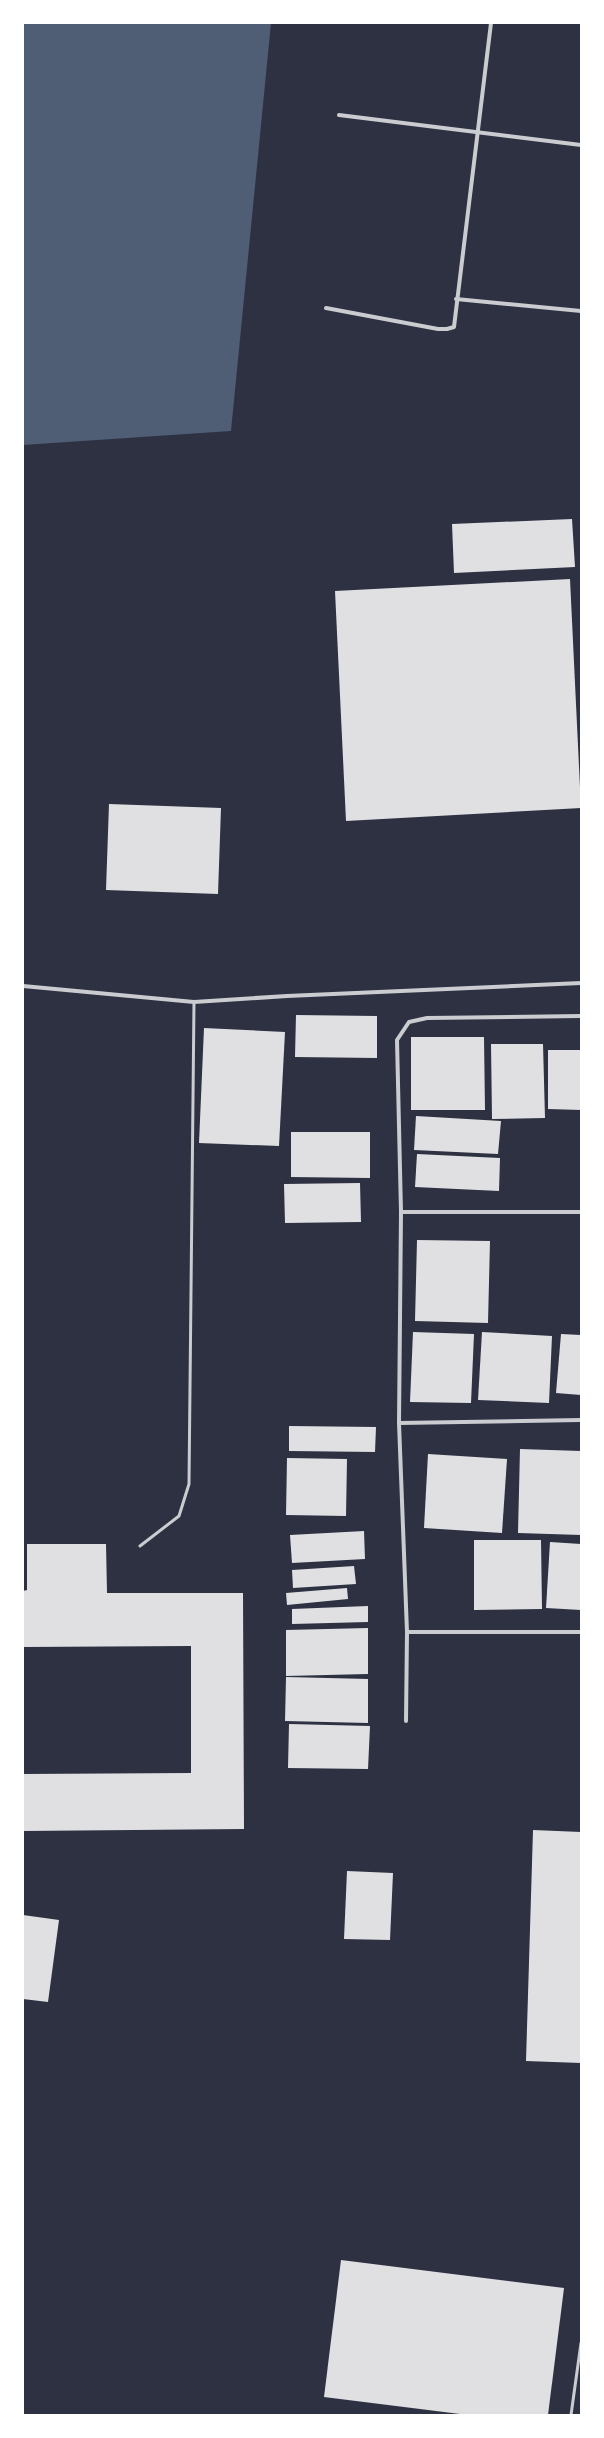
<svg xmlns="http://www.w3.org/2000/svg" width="604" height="2438" font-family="Quicksand,sans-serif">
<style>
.water{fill:#4f5d75}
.building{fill:#e0e0e3}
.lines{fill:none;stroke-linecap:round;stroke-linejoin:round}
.service{stroke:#caccd0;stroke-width:3}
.minor{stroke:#caccd0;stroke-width:4}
</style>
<rect width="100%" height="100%" fill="#2d3142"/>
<!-- water -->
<polygon class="water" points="23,23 271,23 231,431 23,445"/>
<!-- building -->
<g class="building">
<polygon points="572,519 575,567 454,573 452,524"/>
<polygon points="570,579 581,808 346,821 335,591"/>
<polygon points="109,804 221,808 218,894 106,890"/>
<polygon points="296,1015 377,1016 377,1058 295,1057"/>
<polygon points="204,1028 285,1032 279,1146 199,1143"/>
<polygon points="411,1037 484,1037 485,1110 411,1110"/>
<polygon points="491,1044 543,1044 545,1118 492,1119"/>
<polygon points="548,1050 581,1050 581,1110 548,1109"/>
<polygon points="416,1116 501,1121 498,1154 414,1150"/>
<polygon points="291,1132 370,1132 370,1178 291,1177"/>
<polygon points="417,1154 500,1158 499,1191 415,1187"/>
<polygon points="360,1183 361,1222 285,1223 284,1184"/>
<polygon points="417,1240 490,1241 488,1323 415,1321"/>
<polygon points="413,1332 474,1334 471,1403 410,1402"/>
<polygon points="482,1332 552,1336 549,1403 478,1400"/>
<polygon points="561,1334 581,1335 581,1395 556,1393"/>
<polygon points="289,1426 376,1427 375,1452 289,1451"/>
<polygon points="520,1449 581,1451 581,1535 518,1533"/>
<polygon points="428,1454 507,1459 502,1533 424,1528"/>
<polygon points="287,1458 347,1459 346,1516 286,1515"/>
<polygon points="364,1531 365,1559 292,1563 290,1535"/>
<polygon points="474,1540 541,1540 542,1609 474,1610"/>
<polygon points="550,1542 581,1544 581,1610 546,1608"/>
<polygon points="27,1544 106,1544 107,1593 243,1593 244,1829 23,1831 23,1774 191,1773 191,1646 23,1647 23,1591 27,1590"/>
<polygon points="354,1566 356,1584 293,1588 292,1570"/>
<polygon points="347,1588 348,1599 287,1605 286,1593"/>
<polygon points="368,1606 368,1622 292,1624 292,1609"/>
<polygon points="368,1628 368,1674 286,1676 286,1630"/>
<polygon points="286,1677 368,1679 368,1723 285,1721"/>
<polygon points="289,1724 370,1726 368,1769 288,1768"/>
<polygon points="533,1830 581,1832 581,2063 526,2061"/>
<polygon points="347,1871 393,1873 390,1940 344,1939"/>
<polygon points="23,1915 59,1920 48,2002 23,1999"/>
<polygon points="341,2260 564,2288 548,2415 468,2415 324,2397"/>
</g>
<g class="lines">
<!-- service -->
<g class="service">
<polyline points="140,1546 179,1516 189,1484 194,1002"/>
<polyline points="571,2415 581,2343"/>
</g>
<!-- minor -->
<g class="minor">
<polyline points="339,115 581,145"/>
<polyline points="456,299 581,311"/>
<polyline points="326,308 438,329 447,329 454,327 491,23"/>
<polyline points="23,986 194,1002 287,996 581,983"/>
<polyline points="401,1212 581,1212"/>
<polyline points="399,1423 581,1420"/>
<polyline points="407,1632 581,1632"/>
<polyline points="406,1721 407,1632 399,1423 401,1212 397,1040 409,1022 427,1018 581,1016"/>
</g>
</g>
<!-- border -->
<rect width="604" height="2438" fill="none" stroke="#ffffff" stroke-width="48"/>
</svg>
